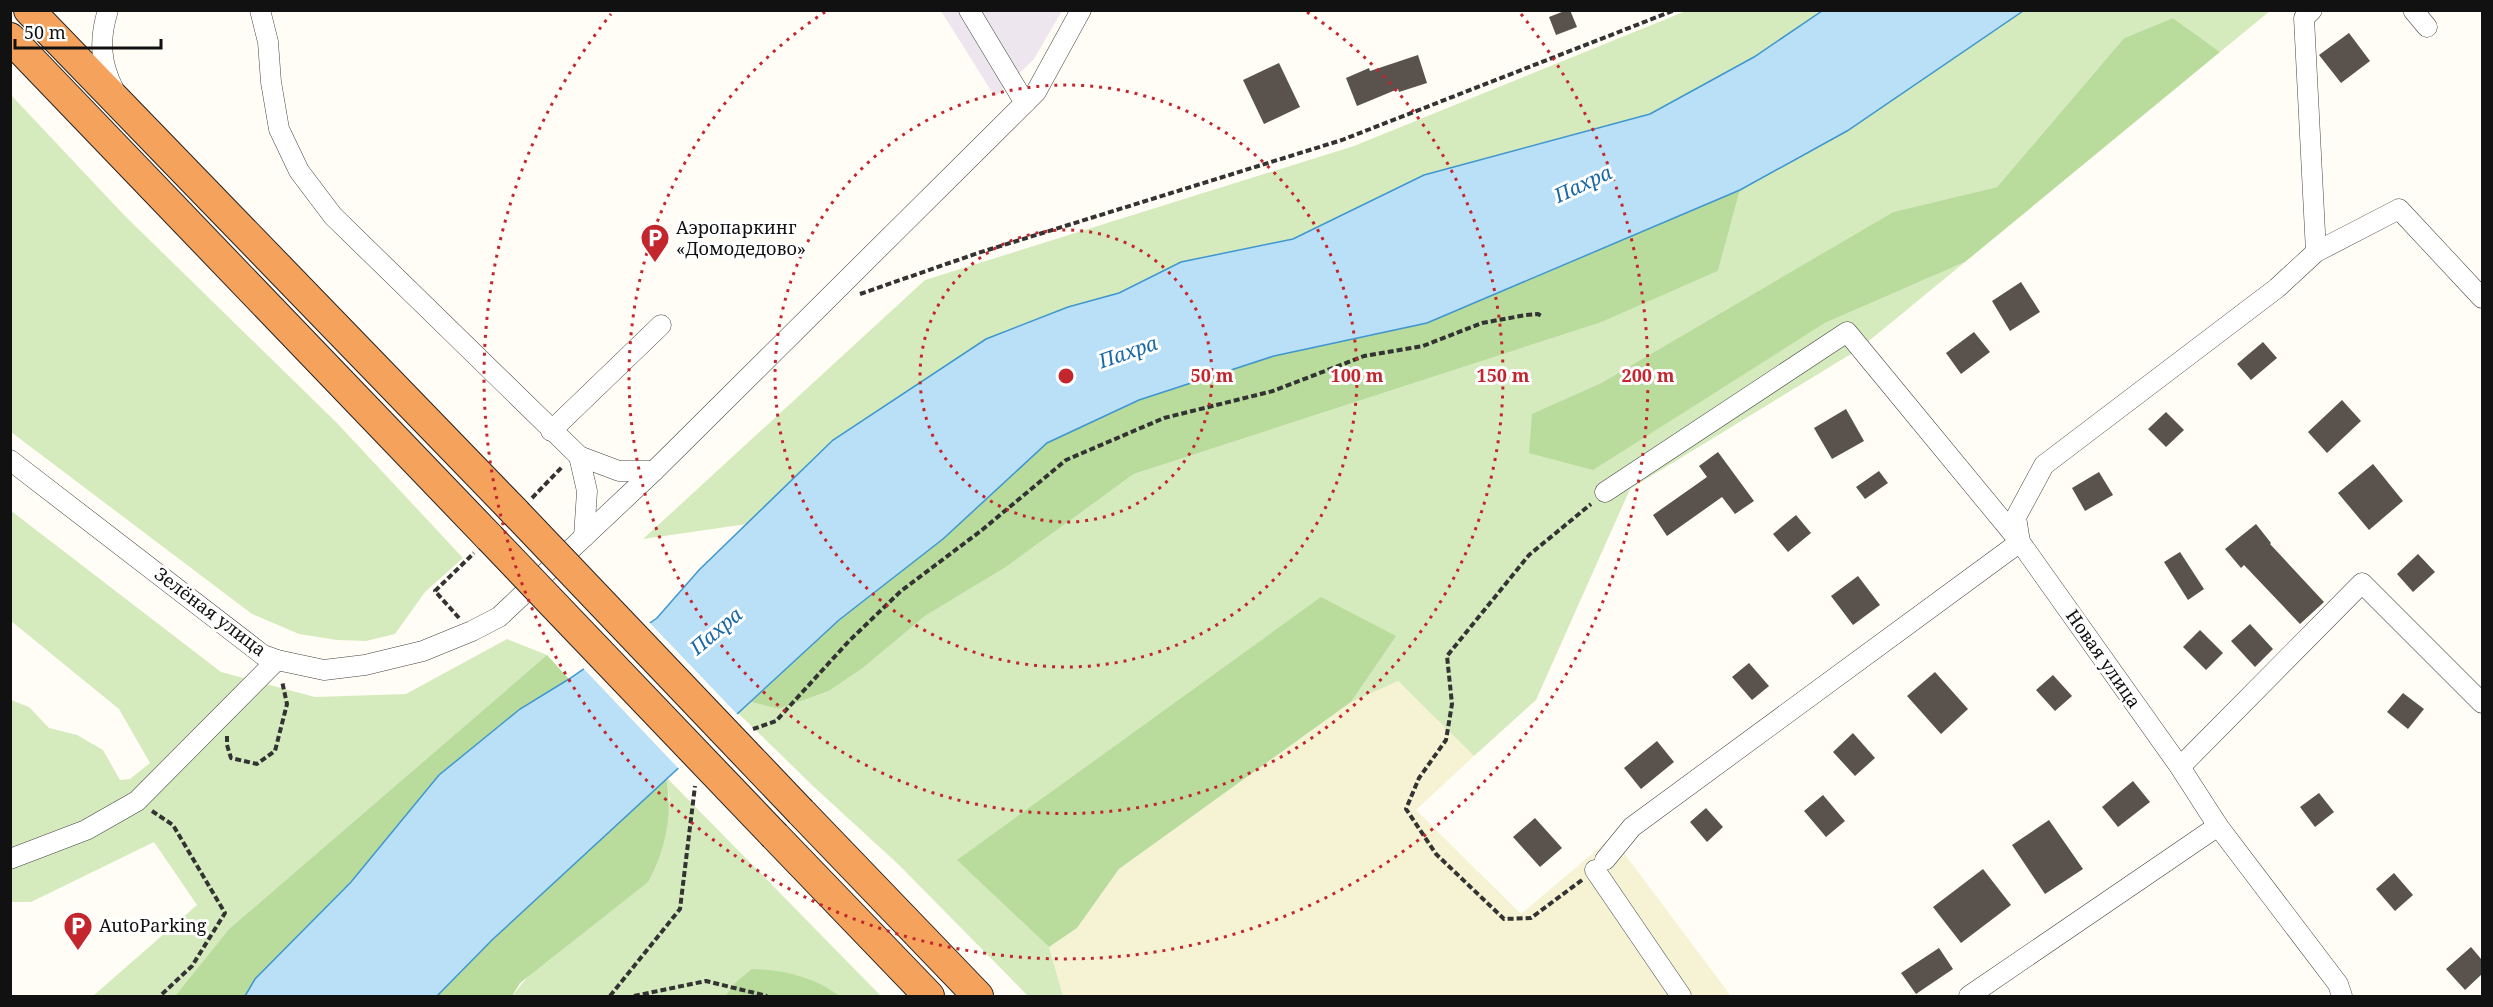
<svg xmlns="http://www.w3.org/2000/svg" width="2493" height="1007" font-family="'Noto Serif',serif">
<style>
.industrial{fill:#eee6ef}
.farmland{fill:#f6f3d4}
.green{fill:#d5ebbd}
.forest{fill:#b9dc9c}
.water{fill:#b9e0f7;stroke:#3f96cf;stroke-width:1.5}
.pier{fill:#fffdf5}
.building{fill:#5a524d}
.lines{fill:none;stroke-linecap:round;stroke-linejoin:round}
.minor-casing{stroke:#444;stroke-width:21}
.highway-casing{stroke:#222;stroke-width:32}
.path{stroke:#333;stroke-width:4;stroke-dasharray:6 3;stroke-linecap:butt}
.minor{stroke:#fff;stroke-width:20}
.highway{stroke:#f5a25d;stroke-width:30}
.highway-bridge-casing{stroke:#222;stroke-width:32;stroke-linecap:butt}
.highway-bridge{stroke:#f5a25d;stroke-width:30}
.ring{fill:none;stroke:#c4262e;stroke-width:3;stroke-dasharray:3 6}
.labels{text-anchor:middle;stroke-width:6;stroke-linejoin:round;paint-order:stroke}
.poi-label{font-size:18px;fill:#111;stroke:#fff;text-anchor:start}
.street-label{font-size:18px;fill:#111;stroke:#fff}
.water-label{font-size:20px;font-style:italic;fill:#1768a6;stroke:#fff}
.centre{fill:#c4262e;stroke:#fff;stroke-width:3}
.ring-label{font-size:18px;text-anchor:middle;font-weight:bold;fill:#c4262e;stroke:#fff;stroke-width:6;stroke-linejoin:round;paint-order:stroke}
</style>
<rect width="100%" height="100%" fill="#fffdf5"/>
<!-- industrial -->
<polygon class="industrial" points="941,11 1062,11 1034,59 995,97"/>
<!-- farmland -->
<polygon class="farmland" points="1397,680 1474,756 1416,810 1521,914 1612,837 1731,996 1063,996 1049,947 1077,928 1119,869 1351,702"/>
<!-- green -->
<g class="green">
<polygon points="1686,11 1822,11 1754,57 1650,114 1424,175 1293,239 1181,262 1119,293 1068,307 904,394 833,440 747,524 643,539 925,280 1354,146"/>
<polygon points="2023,11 2270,11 2220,52 2173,18 2124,38 1997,187 1893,212 1601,383 1533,414 1593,469 1825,323 1965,262 1859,349 1630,489 1536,700 1474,756 1398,681 1351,702 1395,636 958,860 1049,947 1063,996 1028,996 899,865 813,786 738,713 751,702 779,709 829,691 863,668 925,616 1006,567 1134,474 1602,322 1718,271 1740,190 1847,131"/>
<polygon points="11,95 125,216 337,423 463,558 425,592 395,634 366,641 337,640 299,634 252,614 11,432"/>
<polygon points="10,510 221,672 315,697 406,694 507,639 547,655 229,929 175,996 93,996 197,905 154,842 31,902 11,902 11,700 29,707 49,728 77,735 103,750 120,780 130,779 150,763 119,709 11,621"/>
<polygon points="666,777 881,996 840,996 830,989 736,982 725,996 512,996 670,801"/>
</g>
<!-- forest -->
<g class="forest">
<polygon points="2173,18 2220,52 1965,262 1825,323 1593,470 1529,453 1532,414 1601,383 1893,212 1997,187 2124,38"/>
<polygon points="1740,190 1718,271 1602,322 1134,474 1006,567 925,616 863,668 829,691 779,709 751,702 839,620 943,539 1047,443 1139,400 1274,356 1427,323"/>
<polygon points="1321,597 1396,636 1351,702 1119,869 1077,928 1049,947 957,860"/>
<polygon points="547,655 569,679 520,709 255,979 245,996 175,996 229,929"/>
<path d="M666,777C673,814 666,849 648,882L520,983L512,996H437L492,940Z"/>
<path d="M752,969C784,970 814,977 840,996H725L736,982Z"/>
</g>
<!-- water -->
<polygon class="water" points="1822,11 2023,11 1847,131 1740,190 1427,323 1274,356 1139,400 1047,443 943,539 839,620 492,940 437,996 245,996 255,979 351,882 439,775 520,709 569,679 657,618 699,570 833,440 986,339 1068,307 1119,293 1181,262 1293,239 1424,175 1650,114 1754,57"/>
<!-- pier -->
<polygon class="pier" points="648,621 739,716 679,769 582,667"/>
<!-- building -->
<g class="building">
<polygon points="1567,10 1570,10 1577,27 1556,35 1549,17"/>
<polygon points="2349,33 2370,61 2341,83 2319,55"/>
<polygon points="1418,55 1427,83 1399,92 1398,89 1357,106 1346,78 1369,68 1370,71"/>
<polygon points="1279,63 1300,107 1264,124 1243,80"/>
<polygon points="2021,282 2040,312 2010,331 1992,301"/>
<polygon points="1974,332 1990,352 1961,374 1946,353"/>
<polygon points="2263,342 2277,358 2251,380 2237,364"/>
<polygon points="2342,400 2361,421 2327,453 2308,432"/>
<polygon points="1846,409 1864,441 1832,459 1814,428"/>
<polygon points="2166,412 2184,430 2166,447 2148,429"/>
<polygon points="1718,452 1754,501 1735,514 1722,497 1667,536 1653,515 1707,477 1699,466"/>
<polygon points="2373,464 2403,501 2369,530 2338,493"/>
<polygon points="1879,471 1888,483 1865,499 1856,487"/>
<polygon points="2099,472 2113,495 2085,511 2072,488"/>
<polygon points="1796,515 1811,533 1788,552 1773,534"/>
<polygon points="2256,524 2271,543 2270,544 2324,602 2300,624 2244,565 2241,568 2225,549"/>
<polygon points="2180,552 2204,589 2188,600 2164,562"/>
<polygon points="2418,554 2435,572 2413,592 2397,574"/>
<polygon points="1858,576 1880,605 1853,625 1831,596"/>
<polygon points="2250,624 2273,649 2255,667 2231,641"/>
<polygon points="2200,630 2223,653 2206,670 2183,647"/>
<polygon points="1749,663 1769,686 1752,700 1732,677"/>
<polygon points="1935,672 1968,709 1941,734 1907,696"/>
<polygon points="2053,675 2072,696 2055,711 2036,690"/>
<polygon points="2403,693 2424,709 2408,729 2387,712"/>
<polygon points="1853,733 1875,758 1855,776 1833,752"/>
<polygon points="1657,741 1674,762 1641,789 1624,768"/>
<polygon points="2133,781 2150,802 2118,827 2102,807"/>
<polygon points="2319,793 2334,812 2315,827 2300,807"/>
<polygon points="1823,795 1845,821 1826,837 1804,811"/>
<polygon points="1706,808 1723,827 1707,842 1690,822"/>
<polygon points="1535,818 1562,848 1540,867 1513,837"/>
<polygon points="2049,820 2083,869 2045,894 2012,845"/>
<polygon points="1983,869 2011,905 1961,943 1933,907"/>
<polygon points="2394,873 2413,895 2395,911 2376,889"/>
<polygon points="2471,947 2482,960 2482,974 2465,990 2446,969"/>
<polygon points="1939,948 1953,969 1916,994 1901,973"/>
</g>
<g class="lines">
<!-- minor casing -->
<g class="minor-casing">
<g id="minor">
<path d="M108,10C99,39 100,63 114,90"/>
<polyline points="260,10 268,42 271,82 279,129 299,171 333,216 579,456 619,471 654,471"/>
<polyline points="969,10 1025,103"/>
<polyline points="2312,10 2304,18 2316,252"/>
<polyline points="2413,10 2427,27"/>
<polyline points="551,431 661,325"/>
<polyline points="579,456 587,491 584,537"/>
<polyline points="10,460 263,655 277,660 324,670 365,665 423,651 472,631 499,617 654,471 1036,92 1081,10"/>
<polyline points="1605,492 1847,332 2020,542 2180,767 2218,826 2338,984 2342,996"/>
<polyline points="2180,767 2362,583 2482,703"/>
<polyline points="10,859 86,830 137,801 277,660"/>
<polyline points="1605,860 1632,827 2020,542 2016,517 2044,465 2277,288 2316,252 2399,209 2482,298"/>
<polyline points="1595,870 1681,996"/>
<polyline points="1969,996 2218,826"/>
</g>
</g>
<!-- highway casing -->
<g class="highway-casing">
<g id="highway">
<polyline points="29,10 516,513"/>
<polyline points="10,38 490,538"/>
<polyline points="801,812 978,996"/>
<polyline points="775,836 929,996"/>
</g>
</g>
<!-- path -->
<g class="path">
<polyline points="860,294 978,253 1342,140 1675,10"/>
<polyline points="532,498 562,467"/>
<polyline points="459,618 435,591 474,553"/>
<polyline points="753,729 776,721 849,641 901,591 982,530 1066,460 1164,418 1273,391 1364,356 1423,346 1482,323 1526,315 1538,314 1543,317"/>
<polyline points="227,736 227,745 231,758 257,764 275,751 287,704 282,681"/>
<polyline points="152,811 173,825 225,913 192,966 160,996"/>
<polyline points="1582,880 1531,918 1504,919 1436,854 1406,809 1419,778 1446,740 1452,704 1447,656 1529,555 1591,504"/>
<polyline points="610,996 680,909 695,786"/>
<polyline points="634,996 706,981 767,996"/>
</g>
<!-- minor -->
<use href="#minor" class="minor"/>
<!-- highway -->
<use href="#highway" class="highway"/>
<!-- highway-bridge casing -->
<g class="highway-bridge-casing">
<g id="highway-bridge">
<polyline points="516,513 801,812"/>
<polyline points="490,538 775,836"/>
</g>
</g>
<!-- highway-bridge -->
<use href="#highway-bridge" class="highway-bridge"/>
</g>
<!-- distance rings -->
<g class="ring">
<circle cx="1066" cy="376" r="146"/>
<circle cx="1066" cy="376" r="291"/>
<path d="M1307 12A437 437 0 1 1 825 12"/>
<path d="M1521 14A582 582 0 1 1 611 14"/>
</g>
<!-- icons -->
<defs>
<g id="parking-pin" transform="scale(1.5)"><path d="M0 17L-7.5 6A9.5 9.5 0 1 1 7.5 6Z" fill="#c4262e" stroke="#fff"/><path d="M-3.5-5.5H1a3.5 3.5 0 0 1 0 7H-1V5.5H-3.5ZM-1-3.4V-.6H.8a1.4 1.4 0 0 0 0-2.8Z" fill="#fff"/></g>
</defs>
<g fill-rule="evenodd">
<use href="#parking-pin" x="655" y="238"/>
<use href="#parking-pin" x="78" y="926"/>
</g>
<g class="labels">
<!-- poi labels -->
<g class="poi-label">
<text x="676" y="234">Аэропаркинг<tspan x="676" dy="21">«Домодедово»</tspan></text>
<text x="99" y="932">AutoParking</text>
</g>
<!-- street labels -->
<g class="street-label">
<text transform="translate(210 612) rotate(37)" y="6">Зелёная улица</text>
<text transform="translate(2103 659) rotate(55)" y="6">Новая улица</text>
</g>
<!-- water labels -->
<g class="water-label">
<text transform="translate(1583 184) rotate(-25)" y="7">Пахра</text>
<text transform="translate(1128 352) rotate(-19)" y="7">Пахра</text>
<text transform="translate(716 631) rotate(-40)" y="7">Пахра</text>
</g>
</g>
<circle cx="1066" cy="376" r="9" class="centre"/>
<g class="ring-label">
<text x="1212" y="382">50 m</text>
<text x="1357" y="382">100 m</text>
<text x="1503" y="382">150 m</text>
<text x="1648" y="382">200 m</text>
</g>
<!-- border -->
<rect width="2493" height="1007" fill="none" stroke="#111111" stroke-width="24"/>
<!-- scale -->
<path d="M15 39v9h146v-9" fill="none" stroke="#111111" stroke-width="3"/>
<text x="24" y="39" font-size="18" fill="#111111" stroke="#ffffff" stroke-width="4.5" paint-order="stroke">50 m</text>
</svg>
